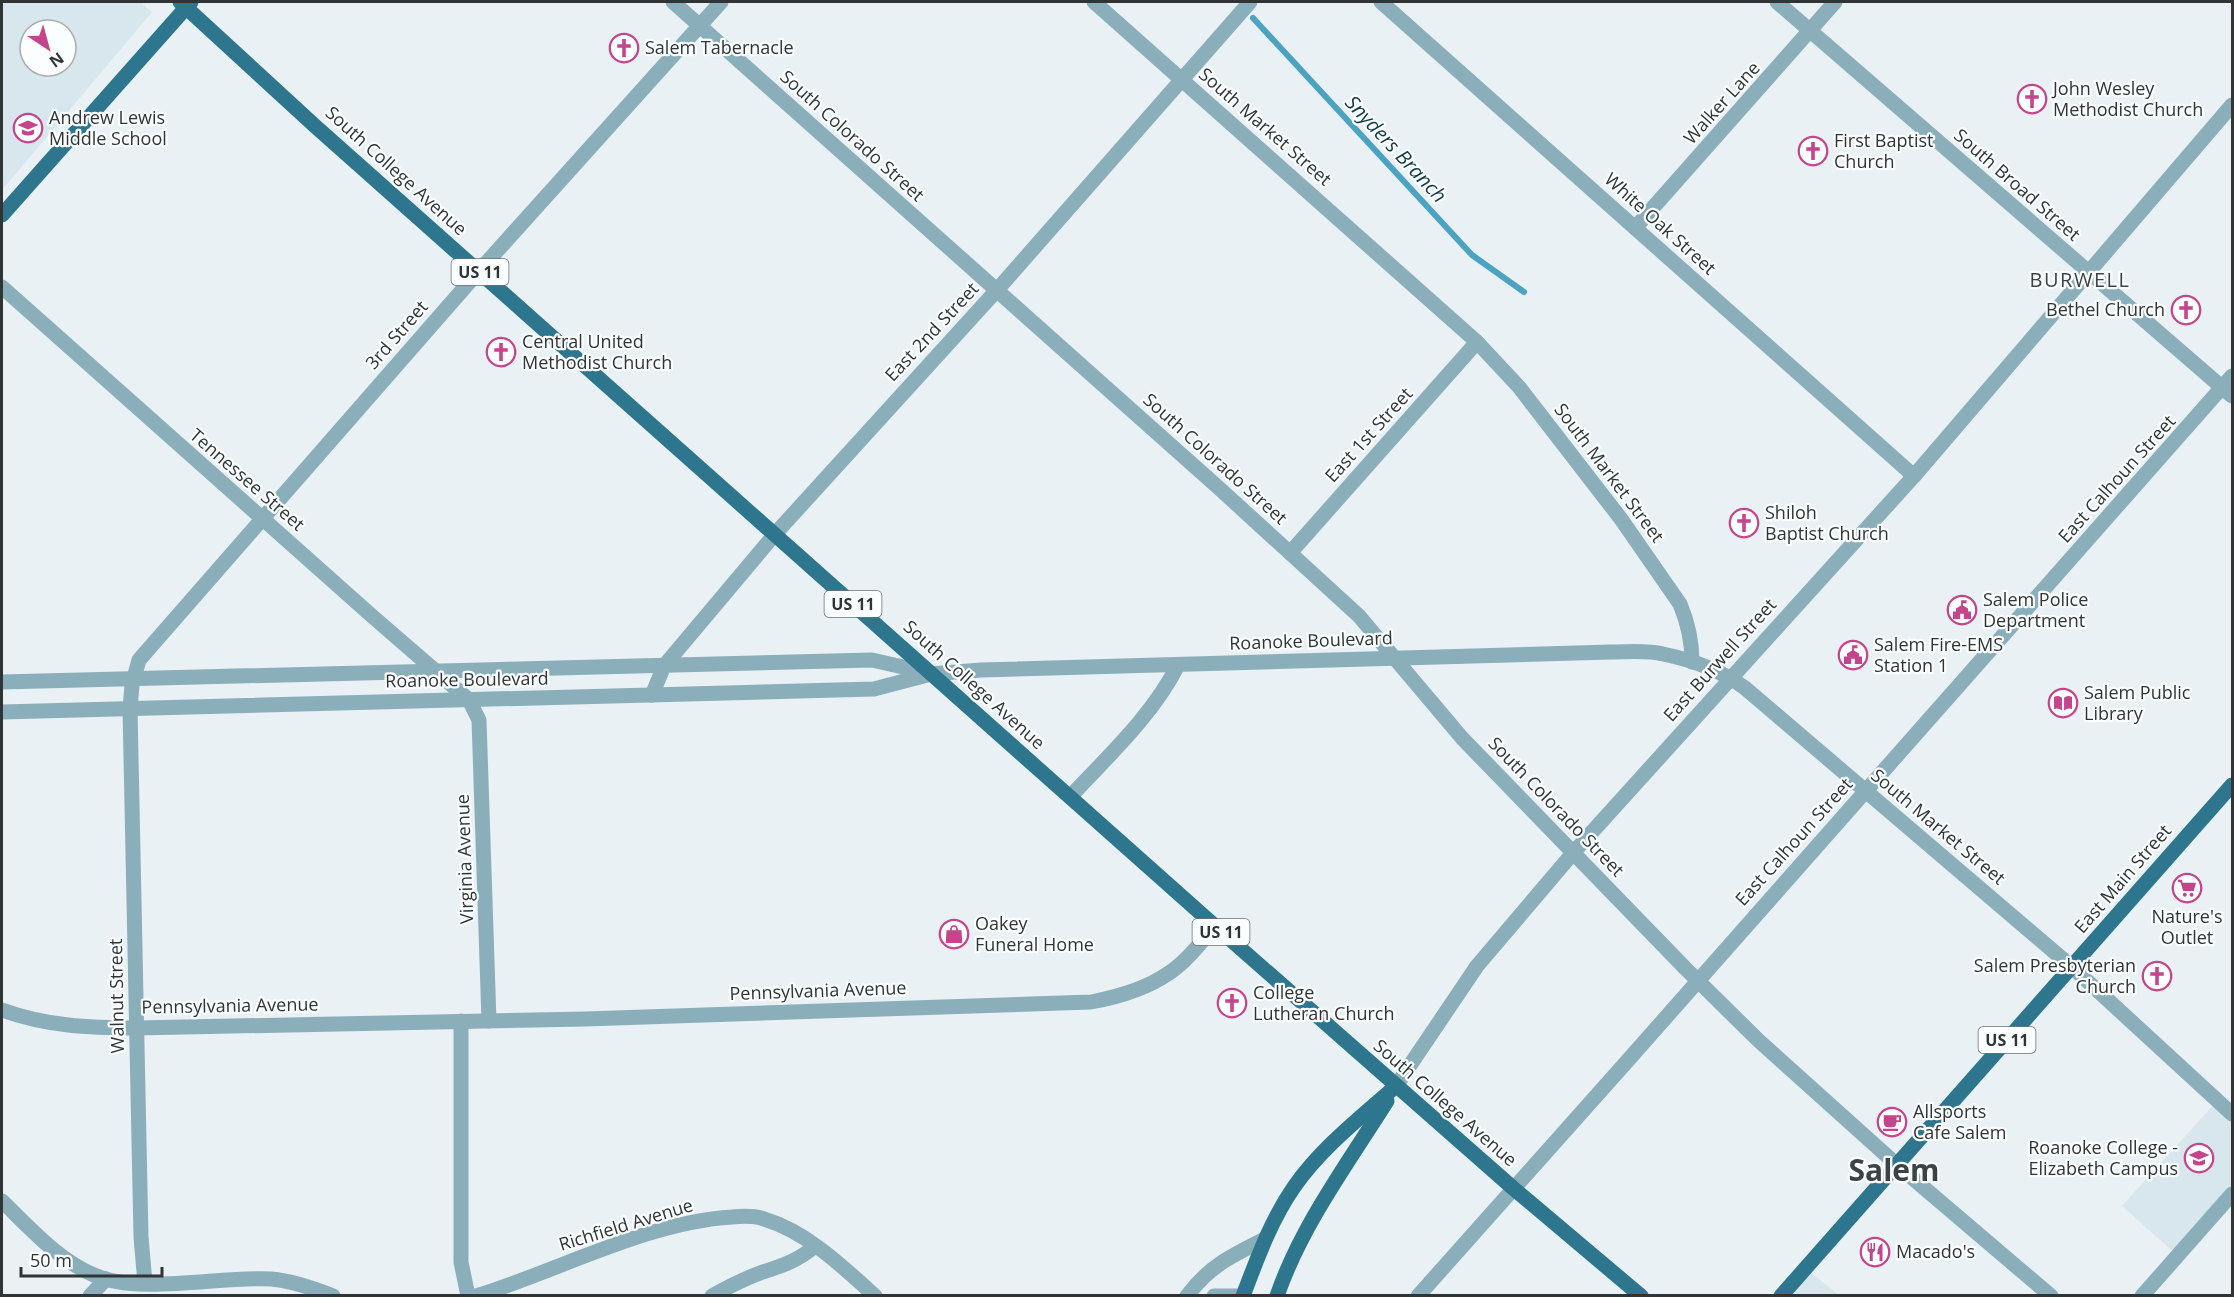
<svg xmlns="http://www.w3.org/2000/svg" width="2234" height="1297" font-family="'Open Sans',sans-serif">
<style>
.built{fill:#d7e7ed;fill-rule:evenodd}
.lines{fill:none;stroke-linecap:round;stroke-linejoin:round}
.stream{stroke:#4ba3c1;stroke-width:6}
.minor{stroke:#8baebb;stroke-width:15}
.major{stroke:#2d768d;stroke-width:15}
.labels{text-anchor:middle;stroke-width:4.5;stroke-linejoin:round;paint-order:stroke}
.shield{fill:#fbfeff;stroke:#6e7172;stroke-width:1.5}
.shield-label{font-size:16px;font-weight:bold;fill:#313435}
.poi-label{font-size:18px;fill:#313435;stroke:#fbfeff;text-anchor:start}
.street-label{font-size:18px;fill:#313435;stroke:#fbfeff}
.water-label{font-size:20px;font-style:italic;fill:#103946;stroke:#fbfeff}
.neighbourhood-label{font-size:20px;letter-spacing:1.5px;fill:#3d4345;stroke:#fbfeff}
.town-label{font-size:30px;font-weight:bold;fill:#3d4345;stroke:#fbfeff}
</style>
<rect width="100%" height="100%" fill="#e9f1f4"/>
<!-- built -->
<g class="built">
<path d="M2,2H140L152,12L2,190ZM30,30H66V66H30Z"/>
<polygon points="2217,1101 2232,1114 2232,1194 2177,1255 2122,1206"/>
<polygon points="1805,1268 1839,1295 1781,1296"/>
</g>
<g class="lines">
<!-- stream -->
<polyline class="stream" points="1253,18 1472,255 1524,292"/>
<!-- minor -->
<g class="minor">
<polyline points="673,2 1220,489 1359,616 1462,738 1685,968 1758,1040 1896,1164 2051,1296"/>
<path d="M1094,2L1477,342L1519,387L1621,519L1680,604C1688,623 1692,641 1692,662"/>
<polyline points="1381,2 1914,476"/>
<polyline points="1777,2 2232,396"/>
<polyline points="1635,228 1835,2"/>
<polyline points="2,287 372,616 469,700 479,720 489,1021"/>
<polyline points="1290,553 1477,342"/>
<polyline points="2,682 872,660 925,672"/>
<polyline points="652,695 664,666 775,534 997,290 1250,2"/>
<path d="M2,712L874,689L931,674L981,670L1611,652C1628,652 1647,650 1663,654C1692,660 1722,671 1745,688L2072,967L2232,1114"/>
<path d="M1070,797C1109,755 1152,716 1178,665"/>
<path d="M2,1010C46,1026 90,1028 136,1028L585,1019L1091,1002C1118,997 1146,989 1169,973C1187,961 1201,942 1215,926"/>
<polyline points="461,1021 461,1262 468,1296"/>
<polyline points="1396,1086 1477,966 1573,853 1914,476 2232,105"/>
<path d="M2,1201C30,1228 58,1260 94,1275C140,1295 220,1276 271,1279C293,1281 313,1288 333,1296"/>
<polyline points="145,1283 141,1237 130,709 132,685 139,660 479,271 721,2"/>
<polyline points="90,1296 106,1279"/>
<path d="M476,1296C558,1271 647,1222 732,1217C742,1216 754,1215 764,1219C807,1232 842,1266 875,1296"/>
<path d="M712,1296C728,1287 744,1279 760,1273C781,1266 798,1261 815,1246"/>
<path d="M1187,1296C1209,1266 1233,1255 1265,1239"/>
<polyline points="1214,1296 1238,1296"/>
<polyline points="1418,1296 1630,1058 2232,376"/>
<polyline points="2142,1296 2232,1194"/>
</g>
<!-- major -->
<g class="major">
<polyline points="180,2 315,126 1215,926 1513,1188 1641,1296"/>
<polyline points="2,215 191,2"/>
<path d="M1243,1296C1257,1259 1271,1220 1294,1187C1321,1148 1361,1117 1396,1086"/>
<path d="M1277,1296C1301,1226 1348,1163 1387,1101"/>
<polyline points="1781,1296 2232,785"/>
</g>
</g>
<!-- icons -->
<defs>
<g id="church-ring" transform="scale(1.5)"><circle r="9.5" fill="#fbfeff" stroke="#c6448b" stroke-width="1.5"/><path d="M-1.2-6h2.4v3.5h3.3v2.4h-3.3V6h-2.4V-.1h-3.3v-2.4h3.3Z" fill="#c6448b"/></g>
<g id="school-ring" transform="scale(1.5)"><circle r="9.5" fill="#fbfeff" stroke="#c6448b" stroke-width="1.5"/><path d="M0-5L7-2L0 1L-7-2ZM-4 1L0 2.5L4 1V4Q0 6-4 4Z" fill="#c6448b"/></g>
<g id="civic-ring" transform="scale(1.5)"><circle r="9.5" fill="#fbfeff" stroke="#c6448b" stroke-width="1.5"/><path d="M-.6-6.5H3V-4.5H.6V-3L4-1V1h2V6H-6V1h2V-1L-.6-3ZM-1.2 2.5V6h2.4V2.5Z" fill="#c6448b"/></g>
<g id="library-ring" transform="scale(1.5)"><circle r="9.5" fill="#fbfeff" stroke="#c6448b" stroke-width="1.5"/><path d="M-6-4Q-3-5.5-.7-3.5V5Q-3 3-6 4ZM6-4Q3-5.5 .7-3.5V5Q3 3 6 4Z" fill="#c6448b"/></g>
<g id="supermarket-ring" transform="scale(1.5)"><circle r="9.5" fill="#fbfeff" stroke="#c6448b" stroke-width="1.5"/><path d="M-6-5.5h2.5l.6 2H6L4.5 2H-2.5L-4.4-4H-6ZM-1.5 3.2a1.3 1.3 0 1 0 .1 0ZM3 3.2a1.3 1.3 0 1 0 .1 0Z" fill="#c6448b"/></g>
<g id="shop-ring" transform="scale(1.5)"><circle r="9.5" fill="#fbfeff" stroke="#c6448b" stroke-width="1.5"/><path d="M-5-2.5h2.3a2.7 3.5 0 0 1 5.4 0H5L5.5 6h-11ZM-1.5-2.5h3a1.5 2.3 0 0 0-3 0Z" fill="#c6448b"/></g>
<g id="cafe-ring" transform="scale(1.5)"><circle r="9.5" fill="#fbfeff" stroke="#c6448b" stroke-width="1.5"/><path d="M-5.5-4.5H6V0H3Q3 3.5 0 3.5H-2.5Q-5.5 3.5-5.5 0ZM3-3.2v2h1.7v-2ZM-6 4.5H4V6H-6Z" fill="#c6448b"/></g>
<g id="university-ring" transform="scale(1.5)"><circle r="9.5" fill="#fbfeff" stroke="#c6448b" stroke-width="1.5"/><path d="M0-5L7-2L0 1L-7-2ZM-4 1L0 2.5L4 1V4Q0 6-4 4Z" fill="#c6448b"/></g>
<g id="restaurant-ring" transform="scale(1.5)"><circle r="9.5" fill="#fbfeff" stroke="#c6448b" stroke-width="1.5"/><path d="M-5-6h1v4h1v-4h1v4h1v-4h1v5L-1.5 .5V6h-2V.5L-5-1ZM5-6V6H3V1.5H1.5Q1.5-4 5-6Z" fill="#c6448b"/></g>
</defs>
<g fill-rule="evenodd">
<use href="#church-ring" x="624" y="48"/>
<use href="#church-ring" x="2032" y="99"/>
<use href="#school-ring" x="28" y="128"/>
<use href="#church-ring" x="1813" y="151"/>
<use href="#church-ring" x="2186" y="310"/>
<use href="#church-ring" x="501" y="352"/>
<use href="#church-ring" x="1744" y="523"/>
<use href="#civic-ring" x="1962" y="610"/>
<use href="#civic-ring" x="1853" y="655"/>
<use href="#library-ring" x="2063" y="703"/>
<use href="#supermarket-ring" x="2187" y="888"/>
<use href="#shop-ring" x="954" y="934"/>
<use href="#church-ring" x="2157" y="976"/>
<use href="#church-ring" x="1232" y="1003"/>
<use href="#cafe-ring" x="1892" y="1122"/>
<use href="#university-ring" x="2199" y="1158"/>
<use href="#restaurant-ring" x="1875" y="1252"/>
</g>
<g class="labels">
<!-- shield labels -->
<g class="shield">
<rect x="451.5" y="259" width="57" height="26" rx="4.5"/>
<rect x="824.5" y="591" width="57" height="26" rx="4.5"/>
<rect x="1192.5" y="919" width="57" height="26" rx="4.5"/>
<rect x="1978.5" y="1027" width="57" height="26" rx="4.5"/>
</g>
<g class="shield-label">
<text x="480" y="278">US 11</text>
<text x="853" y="610">US 11</text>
<text x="1221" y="938">US 11</text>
<text x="2007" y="1046">US 11</text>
</g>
<!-- poi labels -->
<g class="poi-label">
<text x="645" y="54">Salem Tabernacle</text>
<text x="2053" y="95">John Wesley<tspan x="2053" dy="21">Methodist Church</tspan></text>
<text x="49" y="124">Andrew Lewis<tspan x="49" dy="21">Middle School</tspan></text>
<text x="1834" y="147">First Baptist<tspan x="1834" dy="21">Church</tspan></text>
<text x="2165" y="316" text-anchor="end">Bethel Church</text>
<text x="522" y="348">Central United<tspan x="522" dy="21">Methodist Church</tspan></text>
<text x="1765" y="519">Shiloh<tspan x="1765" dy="21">Baptist Church</tspan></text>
<text x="1983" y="606">Salem Police<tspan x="1983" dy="21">Department</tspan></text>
<text x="1874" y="651">Salem Fire-EMS<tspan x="1874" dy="21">Station 1</tspan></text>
<text x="2084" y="699">Salem Public<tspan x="2084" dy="21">Library</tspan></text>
<text x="2187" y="923" text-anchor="middle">Nature's<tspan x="2187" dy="21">Outlet</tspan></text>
<text x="975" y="930">Oakey<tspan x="975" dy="21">Funeral Home</tspan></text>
<text x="2136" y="972" text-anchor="end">Salem Presbyterian<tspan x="2136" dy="21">Church</tspan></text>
<text x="1253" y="999">College<tspan x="1253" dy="21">Lutheran Church</tspan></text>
<text x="1913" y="1118">Allsports<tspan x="1913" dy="21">Cafe Salem</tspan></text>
<text x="2178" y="1154" text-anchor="end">Roanoke College -<tspan x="2178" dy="21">Elizabeth Campus</tspan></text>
<text x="1896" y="1258">Macado's</text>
</g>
<!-- street labels -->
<g class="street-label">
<text transform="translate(1722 103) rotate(-48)" y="6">Walker Lane</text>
<text transform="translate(1265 127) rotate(41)" y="6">South Market Street</text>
<text transform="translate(852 136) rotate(42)" y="6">South Colorado Street</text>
<text transform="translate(396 171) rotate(42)" y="6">South College Avenue</text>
<text transform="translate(2017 185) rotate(41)" y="6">South Broad Street</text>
<text transform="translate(1660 224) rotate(42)" y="6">White Oak Street</text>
<text transform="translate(932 332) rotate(-47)" y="6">East 2nd Street</text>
<text transform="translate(397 335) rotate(-49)" y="6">3rd Street</text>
<text transform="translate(1369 435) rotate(-48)" y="6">East 1st Street</text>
<text transform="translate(1215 459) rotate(42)" y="6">South Colorado Street</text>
<text transform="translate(1609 473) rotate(53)" y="6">South Market Street</text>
<text transform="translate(2117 479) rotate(-48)" y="6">East Calhoun Street</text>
<text transform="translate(247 480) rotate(41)" y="6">Tennessee Street</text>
<text transform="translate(1311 641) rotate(-2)" y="6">Roanoke Boulevard</text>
<text transform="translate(1720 660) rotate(-48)" y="6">East Burwell Street</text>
<text transform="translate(467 680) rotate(-1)" y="6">Roanoke Boulevard</text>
<text transform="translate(974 685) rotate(42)" y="6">South College Avenue</text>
<text transform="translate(1556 807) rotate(46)" y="6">South Colorado Street</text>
<text transform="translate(1938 827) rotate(40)" y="6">South Market Street</text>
<text transform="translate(1794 842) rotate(-48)" y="6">East Calhoun Street</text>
<text transform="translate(465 859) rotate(-92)" y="6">Virginia Avenue</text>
<text transform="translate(2123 879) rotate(-49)" y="6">East Main Street</text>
<text transform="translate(818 991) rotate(-2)" y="6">Pennsylvania Avenue</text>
<text transform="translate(117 996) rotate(-91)" y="6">Walnut Street</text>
<text transform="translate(230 1006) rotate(-1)" y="6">Pennsylvania Avenue</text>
<text transform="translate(1445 1103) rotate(41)" y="6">South College Avenue</text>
<text transform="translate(626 1225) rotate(-17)" y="6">Richfield Avenue</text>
</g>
<!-- water labels -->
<g class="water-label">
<text transform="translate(1396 149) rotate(47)" y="7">Snyders Branch</text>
</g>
<!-- neighbourhood labels -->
<g class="neighbourhood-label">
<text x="2080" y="287">BURWELL</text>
</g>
<!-- town labels -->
<g class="town-label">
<text x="1894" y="1181">Salem</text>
</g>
</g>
<!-- border -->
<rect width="2234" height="1297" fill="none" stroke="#313435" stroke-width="6"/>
<!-- north arrow -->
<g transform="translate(48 48) rotate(144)"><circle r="28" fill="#fbfeff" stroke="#aaadae" stroke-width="1.5"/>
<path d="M0-4.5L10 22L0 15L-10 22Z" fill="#c6448b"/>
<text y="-9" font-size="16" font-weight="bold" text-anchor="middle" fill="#313435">N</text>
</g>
<!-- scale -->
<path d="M21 1267v9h141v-9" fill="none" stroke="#313435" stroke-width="3"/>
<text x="30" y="1267" font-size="18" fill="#313435" stroke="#fbfeff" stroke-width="4.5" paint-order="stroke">50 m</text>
</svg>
